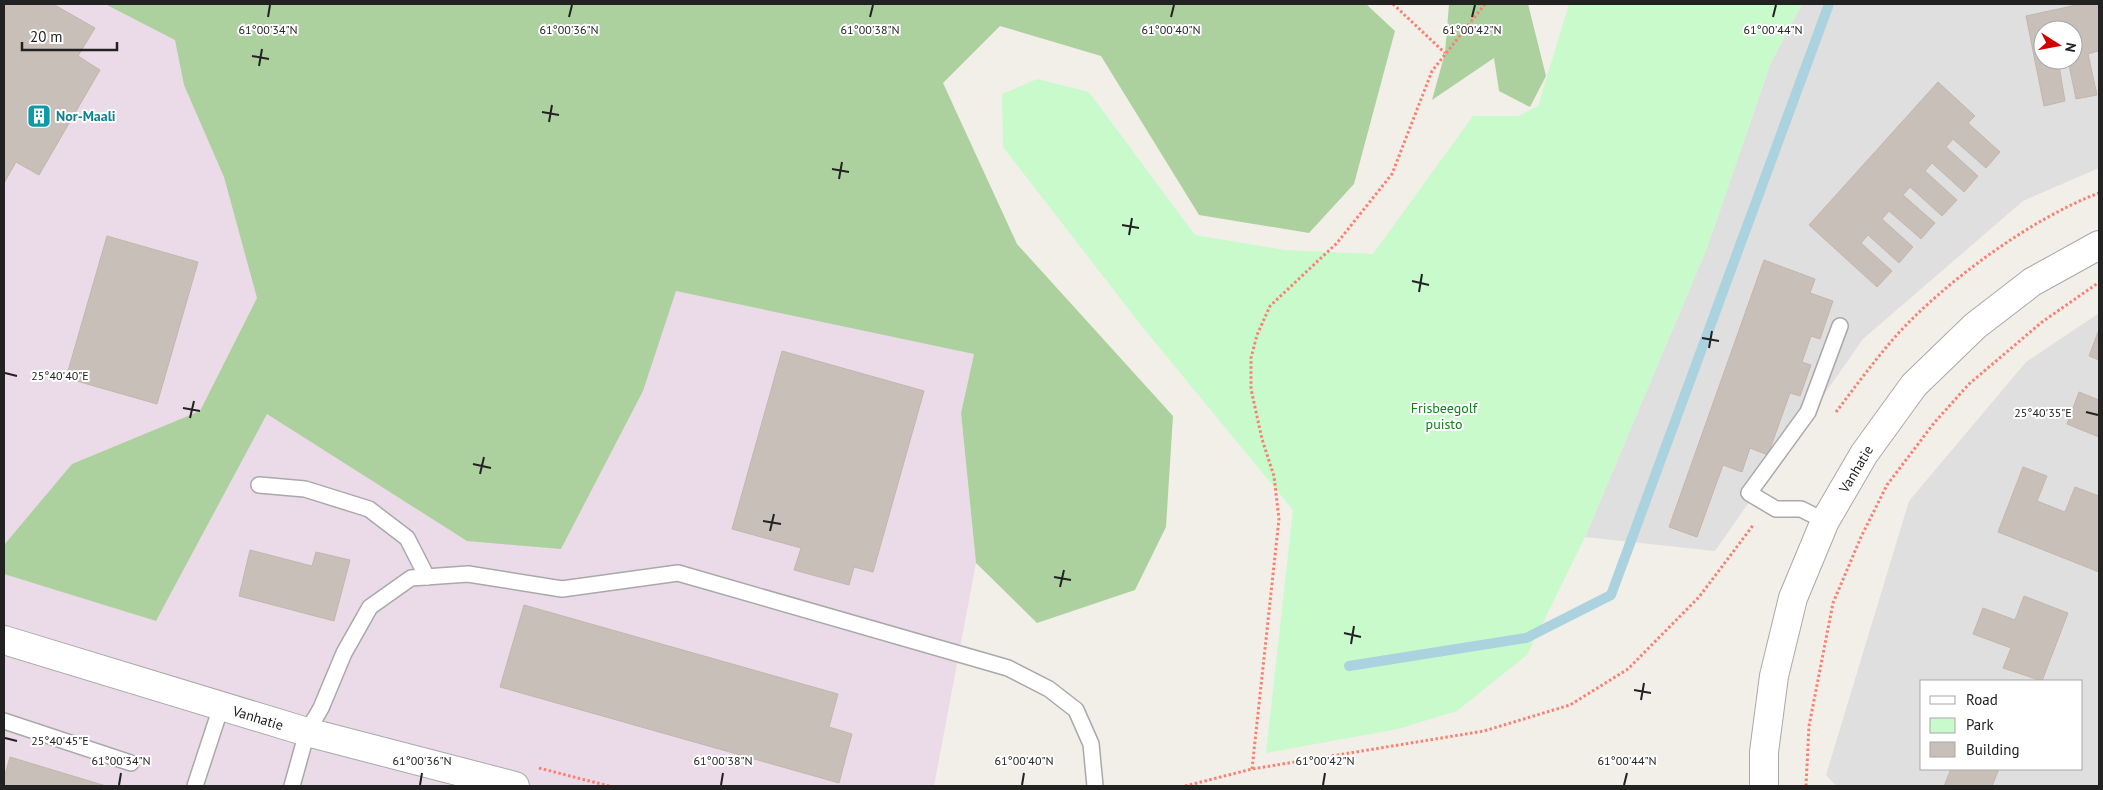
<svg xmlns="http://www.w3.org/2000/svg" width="2103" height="790" font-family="'PT Sans',sans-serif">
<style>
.residential{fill:#e0dfdf;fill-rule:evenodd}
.industrial{fill:#ebdbe8}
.forest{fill:#add19e}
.park{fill:#c8facc}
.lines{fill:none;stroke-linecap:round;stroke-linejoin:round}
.stream{stroke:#aad3df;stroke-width:10}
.building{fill:#c7bfb8;stroke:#c4b6ab}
.service-casing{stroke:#a9a9a9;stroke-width:18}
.minor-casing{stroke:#a9a9a9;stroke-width:30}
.tertiary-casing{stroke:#a9a9a9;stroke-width:30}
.path{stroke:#fa8072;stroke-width:3;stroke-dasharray:2.5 2.5;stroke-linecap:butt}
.service{stroke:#fff;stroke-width:15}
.minor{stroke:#fff;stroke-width:28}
.tertiary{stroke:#fff;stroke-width:28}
.ticks{fill:none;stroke:#222;stroke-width:2}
.labels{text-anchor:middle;stroke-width:4;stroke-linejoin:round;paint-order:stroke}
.culture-label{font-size:14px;font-weight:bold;fill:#0d838f;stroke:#fff;text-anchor:start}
.park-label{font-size:14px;fill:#0c8416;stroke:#fff}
.street-label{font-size:14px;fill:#222;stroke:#fff}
.ticks-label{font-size:12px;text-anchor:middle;fill:#222;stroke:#fff;stroke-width:4;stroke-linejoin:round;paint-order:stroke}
</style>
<rect width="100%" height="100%" fill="#f2efe9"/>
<!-- residential -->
<g class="residential">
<path d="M1802,4H2099V168L2023,201L1863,339L1715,551L1585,537L1707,248L1771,62ZM2043,30H2073V60H2043Z"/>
<path d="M2099,313V786H1836L1826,775L1909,501L2026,362ZM1922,681H2082V769H1922Z"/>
</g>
<!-- industrial -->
<polygon class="industrial" points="4,4 247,4 974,354 961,413 976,563 934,786 4,786"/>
<!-- forest -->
<g class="forest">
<polygon points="105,4 1366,4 1395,31 1354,184 1309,233 1199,215 1101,56 1000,26 943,83 1017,244 1173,416 1166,527 1135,590 1037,623 976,563 961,413 974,354 676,291 643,391 561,549 467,541 267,414 156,621 4,574 4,545 72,464 200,411 257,298 224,177 184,85 175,40"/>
<polygon points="1449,4 1528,4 1546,76 1530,107 1499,91 1494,58 1432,100 1445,53"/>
</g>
<!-- park -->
<polygon class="park" points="1569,4 1802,4 1771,62 1707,248 1585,537 1527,655 1457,711 1398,729 1266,753 1293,510 1144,329 1003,147 1002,94 1037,79 1089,92 1195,235 1285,250 1373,254 1473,116 1518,116 1538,106"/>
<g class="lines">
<!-- stream -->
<polyline class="stream" points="1349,666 1526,638 1611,595 1829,4"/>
</g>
<!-- building -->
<g class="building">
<polygon points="4,4 53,4 95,28 78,56 100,70 39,175 16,162 4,183"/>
<polygon points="2081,4 2099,4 2099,56 2098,51 2088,54 2097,95 2076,99 2068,60 2073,60 2073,30 2043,30 2043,60 2058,60 2065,101 2044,106 2026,16"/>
<polygon points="1938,82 1975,116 1968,123 2000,152 1986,168 1953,139 1946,147 1978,176 1964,192 1932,163 1925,171 1957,200 1942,216 1910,187 1903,195 1935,223 1921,239 1889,211 1882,219 1913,247 1899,263 1868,235 1861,243 1892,271 1877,287 1809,225"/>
<polygon points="107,236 198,262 157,404 66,378"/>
<polygon points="1764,260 1815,279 1810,293 1833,301 1820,339 1811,336 1802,362 1811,365 1800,396 1790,393 1768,455 1750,448 1742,472 1723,465 1697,537 1669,527"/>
<polygon points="2098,332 2099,333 2099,360 2089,356"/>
<polygon points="782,351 924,391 873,572 854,567 849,585 794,570 801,548 732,529"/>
<polygon points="2079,392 2099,400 2099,437 2067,424"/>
<polygon points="2023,467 2047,476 2037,501 2065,512 2075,487 2099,496 2099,572 1998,532"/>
<polygon points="250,550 312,566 316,552 350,560 334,621 239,596"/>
<polygon points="2024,596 2068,613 2042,681 2003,668 2011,648 1973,634 1983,608 2015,620"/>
<polygon points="524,605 838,694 829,727 852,734 839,783 500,687"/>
<polygon points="10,757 106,786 4,786 4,778"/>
<polygon points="1951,769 1999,769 1992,786 1944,786"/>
</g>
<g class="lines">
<!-- service casing -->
<g class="service-casing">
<g id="service">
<polyline points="259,485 305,489 369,509 407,538 427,577"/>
<polyline points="1825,521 1801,509 1776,509 1749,493 1808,412 1840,326"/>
<polyline points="4,721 131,763"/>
<polyline points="195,786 221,707"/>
<polyline points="292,786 307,732 321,708 344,653 370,607 411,578 468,574 562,589 678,573 1008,668 1049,689 1076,710 1091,744 1095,786"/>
</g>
</g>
<!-- minor casing -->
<g class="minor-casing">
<polyline id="minor" points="4,640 307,732 515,786"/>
</g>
<!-- tertiary casing -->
<g class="tertiary-casing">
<polyline id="tertiary" points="1764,786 1764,752 1774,676 1793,598 1825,521 1864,454 1914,385 1975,326 2032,282 2099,245"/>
</g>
<!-- path -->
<g class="path">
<polyline points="1393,4 1445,53"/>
<path d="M1836,412C1855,387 1874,361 1895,337C1943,283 2032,218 2099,193"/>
<polyline points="539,768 609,786"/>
<polyline points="1252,769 1279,519 1274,476 1262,439 1251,389 1251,358 1257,335 1270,306 1337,243 1392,174 1432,71 1485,4"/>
<polyline points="1185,786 1252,769 1484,731 1570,705 1628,669 1699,597 1754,524"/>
<polyline points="1806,786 1809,726 1833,603 1861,537 1887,485 1934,423 1969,384 2042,322 2098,283"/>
</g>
<!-- service -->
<use href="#service" class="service"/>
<!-- minor -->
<use href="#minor" class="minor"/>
<!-- tertiary -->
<use href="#tertiary" class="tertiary"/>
</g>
<!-- ticks -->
<path class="ticks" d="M268,17L270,5M569,17L572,5M870,17L873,5M1171,17L1174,5M1472,17L1475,5M1773,17L1776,5M252,56L269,59M259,66L262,49M542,112L559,115M549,122L552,105M832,169L849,172M839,179L842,162M1122,225L1139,228M1129,235L1132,218M1412,281L1429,285M1419,292L1422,274M1702,338L1719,341M1709,348L1712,331M5,373L17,376M183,408L200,411M2086,412L2098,415M190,418L194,401M473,464L491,468M480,474L484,457M763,521L781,524M770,531L774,514M1054,577L1071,580M1060,587L1064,570M1344,633L1361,637M1351,644L1354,626M1634,690L1651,693M1641,700L1644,683M5,738L17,741M119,785L121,773M420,785L422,773M721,785L723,773M1022,785L1024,773M1323,785L1325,773M1624,785L1627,773"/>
<!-- icons -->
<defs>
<g id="building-square" transform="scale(1.25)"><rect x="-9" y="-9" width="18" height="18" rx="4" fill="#0f9aa8" stroke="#fff"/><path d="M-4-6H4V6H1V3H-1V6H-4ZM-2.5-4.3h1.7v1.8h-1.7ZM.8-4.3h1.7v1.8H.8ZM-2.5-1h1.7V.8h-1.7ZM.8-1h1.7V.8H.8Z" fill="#fff"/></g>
</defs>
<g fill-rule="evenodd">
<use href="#building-square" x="39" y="116"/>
</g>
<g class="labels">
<!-- culture labels -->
<g class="culture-label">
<text x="56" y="121">Nor-Maali</text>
</g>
<!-- park labels -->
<g class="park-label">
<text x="1444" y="413">Frisbeegolf<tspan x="1444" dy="16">puisto</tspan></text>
</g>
<!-- street labels -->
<g class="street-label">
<text transform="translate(1856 469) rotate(-59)" y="5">Vanhatie</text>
<text transform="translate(258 718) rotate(17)" y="5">Vanhatie</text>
</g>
</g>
<g class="ticks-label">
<text x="268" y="34">61°00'34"N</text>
<text x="569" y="34">61°00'36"N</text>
<text x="870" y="34">61°00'38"N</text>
<text x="1171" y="34">61°00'40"N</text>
<text x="1472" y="34">61°00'42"N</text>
<text x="1773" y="34">61°00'44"N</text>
<text x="60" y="380">25°40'40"E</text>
<text x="2043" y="417">25°40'35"E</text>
<text x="60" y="745">25°40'45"E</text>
<text x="121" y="765">61°00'34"N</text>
<text x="422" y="765">61°00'36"N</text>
<text x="723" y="765">61°00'38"N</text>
<text x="1024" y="765">61°00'40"N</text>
<text x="1325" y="765">61°00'42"N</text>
<text x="1627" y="765">61°00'44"N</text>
</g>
<!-- border -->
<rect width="2103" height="790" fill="none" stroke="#222222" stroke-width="10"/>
<!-- legend -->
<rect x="1920" y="680" width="162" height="90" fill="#ffffff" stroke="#a7a7a7"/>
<rect x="1930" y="696" width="25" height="8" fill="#ffffff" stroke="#a7a7a7"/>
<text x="1966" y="705" font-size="15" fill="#222222">Road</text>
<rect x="1930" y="718" width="25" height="15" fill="#c8facc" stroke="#a7a7a7"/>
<text x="1966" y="730" font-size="15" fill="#222222">Park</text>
<rect x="1930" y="742" width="25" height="15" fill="#c7bfb8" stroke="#a7a7a7"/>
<text x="1966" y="755" font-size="15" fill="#222222">Building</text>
<!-- north arrow -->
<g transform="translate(2058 45) rotate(101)"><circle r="24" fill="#ffffff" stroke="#a7a7a7"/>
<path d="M0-4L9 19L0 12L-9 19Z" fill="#d40000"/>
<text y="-8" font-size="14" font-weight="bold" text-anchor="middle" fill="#222222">N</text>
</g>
<!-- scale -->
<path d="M22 42v8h95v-8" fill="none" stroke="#222222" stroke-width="2.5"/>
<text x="30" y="42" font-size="15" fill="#222222" stroke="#ffffff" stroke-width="4" paint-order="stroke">20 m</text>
</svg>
